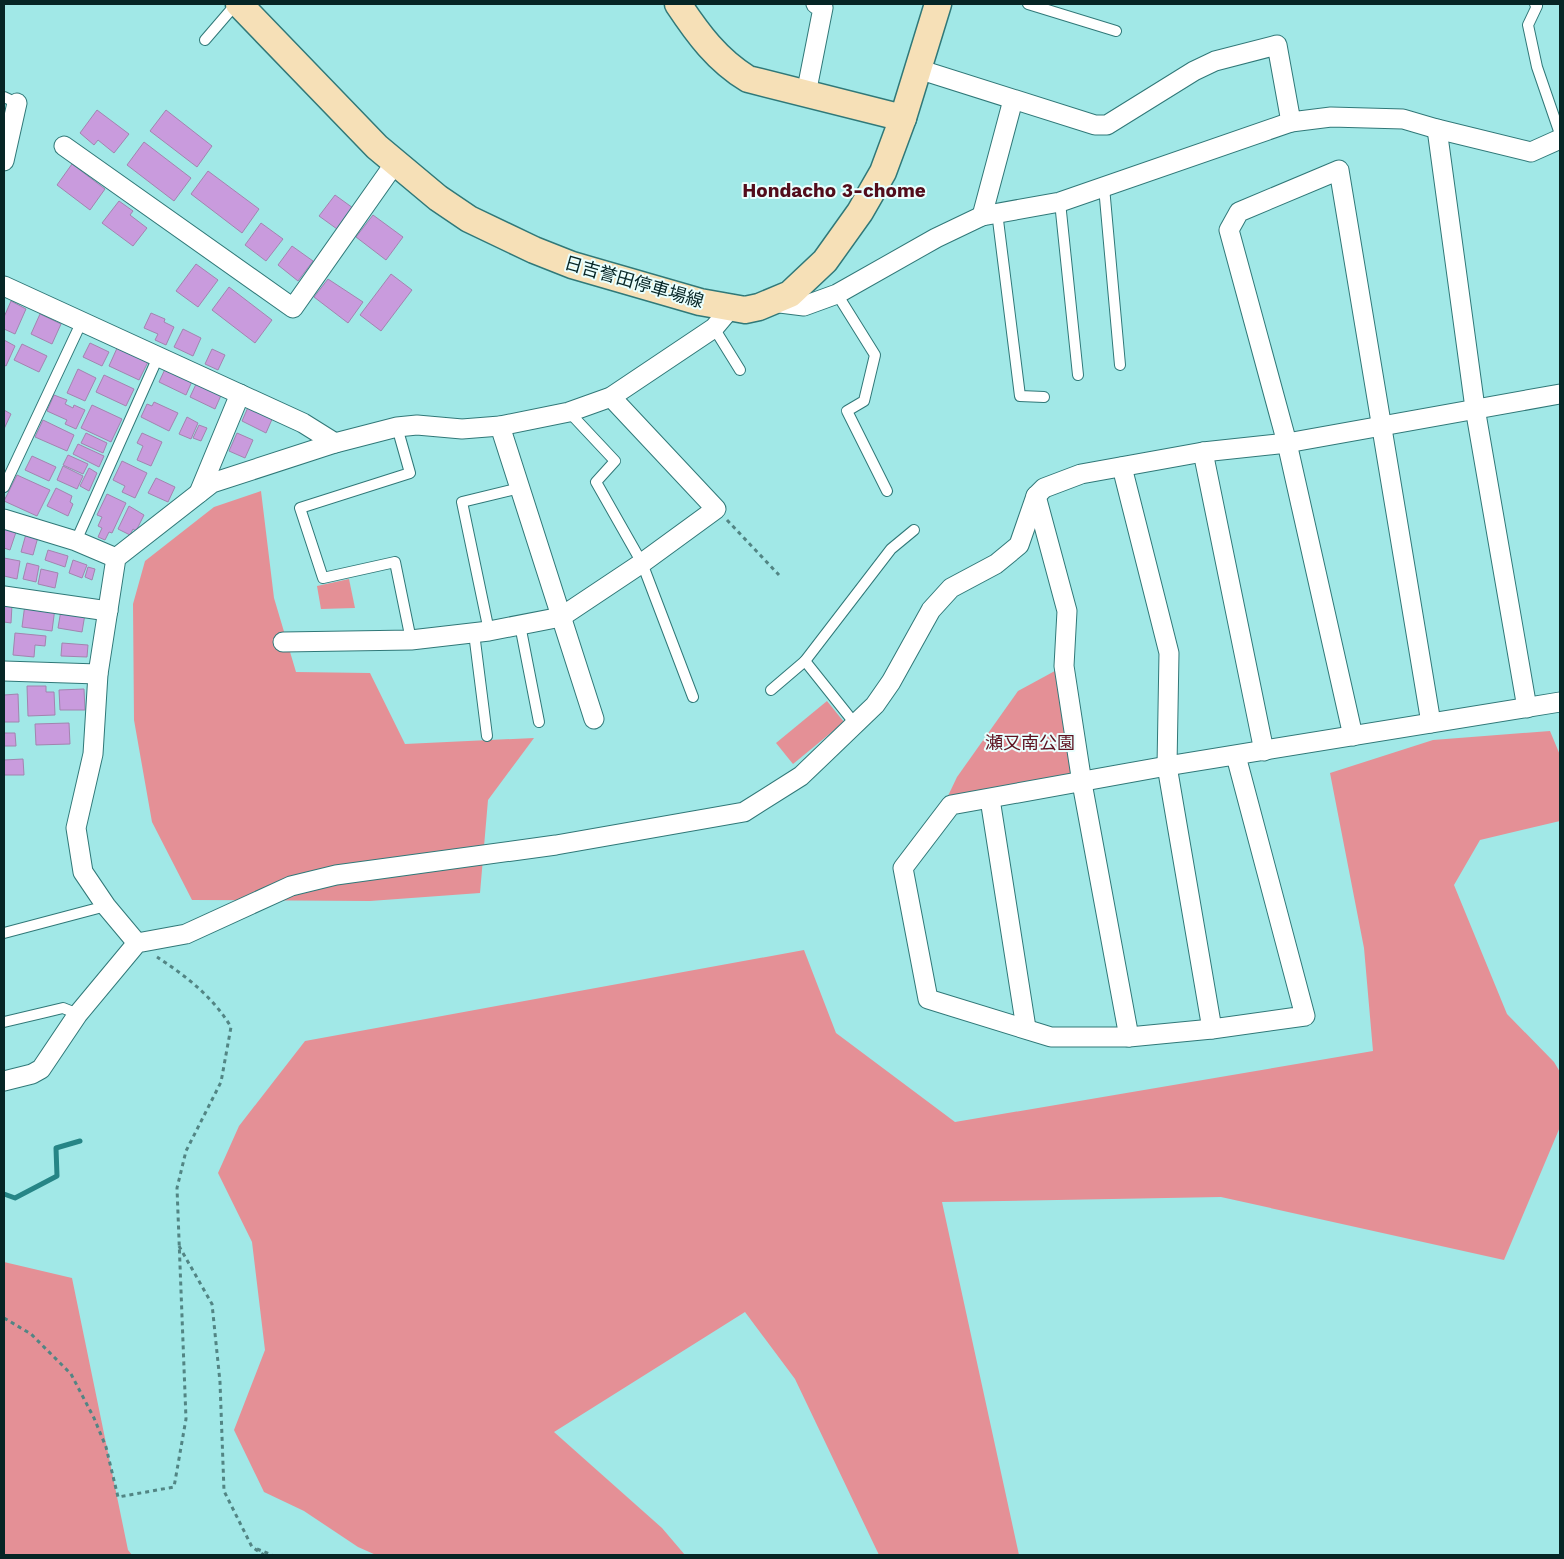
<svg xmlns="http://www.w3.org/2000/svg" width="1564" height="1559" font-family="'Work Sans','Noto Sans JP',sans-serif">
<style>
.green{fill:#e49096}
.lines{fill:none;stroke-linecap:round;stroke-linejoin:round}
.stream{stroke:#268586;stroke-width:5}
.building{fill:#c99bdd;stroke:#a284af}
.lane-casing{stroke:#307878;stroke-width:12}
.street-casing{stroke:#307878;stroke-width:21}
.secondary-casing{stroke:#307878;stroke-width:29}
.path{stroke:#528584;stroke-width:3;stroke-dasharray:4 4;stroke-linecap:butt}
.lane{stroke:#fff;stroke-width:10}
.street{stroke:#fff;stroke-width:19}
.secondary{stroke:#f6e0b7;stroke-width:26}
.labels{text-anchor:middle;stroke-width:4;stroke-linejoin:round;paint-order:stroke}
.street-label{font-size:18px;fill:#062525;stroke:#eafffe}
.park-label{font-size:18px;fill:#5d1220;stroke:#eafffe}
.neighbourhood-label{font-size:19px;font-weight:bold;fill:#520d1b;stroke:#eafffe}
</style>
<rect width="100%" height="100%" fill="#a1e8e7"/>
<!-- green -->
<g class="green">
<polygon points="261,491 274,598 296,672 370,673 405,744 534,738 488,800 480,893 370,901 192,900 152,822 134,720 133,604 145,561 214,507"/>
<polygon points="349,579 355,608 321,609 317,586"/>
<polygon points="1064,666 1073,776 947,798 957,777 1018,691"/>
<polygon points="827,701 844,722 793,764 776,743"/>
<polygon points="1550,731 1560,755 1560,821 1480,840 1454,885 1507,1014 1554,1062 1560,1072 1560,1127 1504,1260 1221,1197 942,1202 1019,1555 879,1555 795,1379 745,1312 554,1432 662,1528 685,1555 376,1555 358,1547 304,1511 264,1492 234,1430 265,1350 252,1242 218,1173 239,1126 305,1041 804,950 836,1033 955,1122 1373,1051 1364,948 1330,773 1433,740"/>
<polygon points="4,1262 72,1278 128,1550 132,1555 4,1555"/>
</g>
<g class="lines">
<!-- stream -->
<polyline class="stream" points="4,1194 15,1198 57,1176 56,1148 80,1141"/>
</g>
<!-- building -->
<g class="building">
<polygon points="97,110 129,134 114,153 98,140 94,145 80,133"/>
<polygon points="166,110 212,146 197,167 150,131"/>
<polygon points="144,142 191,178 174,201 127,165"/>
<polygon points="72,164 105,189 90,210 57,185"/>
<polygon points="208,171 259,209 242,233 191,194"/>
<polygon points="335,195 353,208 337,229 319,216"/>
<polygon points="119,201 133,211 130,215 147,228 133,246 102,223"/>
<polygon points="373,215 403,237 386,260 356,237"/>
<polygon points="261,223 283,239 266,261 245,245"/>
<polygon points="292,246 313,261 298,281 278,265"/>
<polygon points="196,264 218,280 198,307 176,291"/>
<polygon points="391,274 412,290 381,331 360,315"/>
<polygon points="328,279 363,302 348,323 314,297"/>
<polygon points="229,287 272,320 255,343 212,310"/>
<polygon points="11,301 26,309 15,334 4,329 4,317"/>
<polygon points="151,313 165,319 164,322 174,327 166,345 155,340 158,334 144,328"/>
<polygon points="40,314 61,324 52,344 31,334"/>
<polygon points="183,329 201,338 193,356 174,347"/>
<polygon points="4,340 15,346 6,366 4,365"/>
<polygon points="90,343 109,352 102,366 83,357"/>
<polygon points="22,344 47,356 39,372 14,360"/>
<polygon points="118,346 149,360 139,380 109,366"/>
<polygon points="212,349 225,355 218,370 205,364"/>
<polygon points="166,367 193,379 186,395 159,382"/>
<polygon points="78,369 96,378 85,401 67,393"/>
<polygon points="104,375 134,389 126,406 96,392"/>
<polygon points="197,382 222,393 215,409 190,397"/>
<polygon points="54,395 67,400 65,404 73,408 74,405 85,410 76,429 65,424 67,420 47,411"/>
<polygon points="154,402 178,413 169,431 141,417 147,404 152,406"/>
<polygon points="92,405 122,419 111,442 81,428"/>
<polygon points="249,405 273,417 266,433 242,421"/>
<polygon points="4,410 11,414 4,429"/>
<polygon points="187,417 198,423 191,439 179,434"/>
<polygon points="43,420 74,435 67,451 35,437"/>
<polygon points="199,425 207,428 201,441 193,438"/>
<polygon points="86,433 107,443 103,453 81,443"/>
<polygon points="142,433 162,442 151,466 137,460 143,446 137,443"/>
<polygon points="237,433 253,440 245,458 229,451"/>
<polygon points="78,444 104,456 99,467 73,454"/>
<polygon points="68,455 88,464 83,474 63,465"/>
<polygon points="32,456 56,467 49,481 25,470"/>
<polygon points="122,461 147,473 135,498 122,492 125,486 113,480"/>
<polygon points="63,466 83,476 77,489 57,480"/>
<polygon points="89,468 97,473 89,491 80,486"/>
<polygon points="17,475 50,490 37,516 4,501"/>
<polygon points="156,478 175,487 168,502 148,493"/>
<polygon points="56,488 72,496 70,502 73,504 68,516 47,506"/>
<polygon points="107,494 126,503 112,533 109,532 105,540 98,537 102,528 98,526 102,517 97,515"/>
<polygon points="129,506 144,515 136,531 133,529 130,535 118,529"/>
<polygon points="4,528 16,532 10,550 4,548"/>
<polygon points="26,534 38,537 33,555 21,552"/>
<polygon points="48,550 68,556 65,567 45,560"/>
<polygon points="4,558 20,561 17,579 4,576"/>
<polygon points="73,560 87,565 82,578 69,573"/>
<polygon points="27,563 39,566 36,582 23,579"/>
<polygon points="88,567 95,569 92,580 85,577"/>
<polygon points="41,569 58,573 55,588 38,584"/>
<polygon points="4,604 12,605 11,623 4,622"/>
<polygon points="25,604 55,608 52,631 22,627"/>
<polygon points="61,610 85,614 82,632 58,628"/>
<polygon points="15,633 46,636 45,646 35,645 34,657 13,655"/>
<polygon points="62,643 88,645 87,657 61,656"/>
<polygon points="27,686 46,686 46,692 54,692 55,715 28,716"/>
<polygon points="84,689 85,710 60,710 59,690"/>
<polygon points="18,694 19,722 4,722 4,695"/>
<polygon points="69,723 70,744 36,745 35,724"/>
<polygon points="4,733 15,733 16,746 4,746"/>
<polygon points="23,759 24,775 4,775 4,760"/>
</g>
<g class="lines">
<!-- lane casing -->
<g class="lane-casing">
<g id="lane">
<polyline points="1028,4 1116,31"/>
<polyline points="1535,4 1537,6 1528,25 1537,67 1560,134"/>
<polyline points="205,40 236,4"/>
<polyline points="4,97 17,103"/>
<polyline points="1104,187 1120,365"/>
<polyline points="1060,202 1078,375"/>
<polyline points="997,212 1020,396 1044,397"/>
<polyline points="837,294 875,355 864,401 847,411 887,491"/>
<polyline points="714,328 740,370"/>
<polyline points="569,412 615,461 596,482 642,563 693,697"/>
<polyline points="397,427 410,473 300,508 323,578 395,562 411,640"/>
<polyline points="4,487 82,321"/>
<polyline points="76,541 158,357"/>
<polyline points="520,625 539,722"/>
<polyline points="489,631 462,502 520,488"/>
<polyline points="474,633 487,736"/>
<polyline points="805,661 856,725"/>
<polyline points="771,690 805,661 891,549 914,530"/>
<polyline points="4,933 106,906"/>
<polyline points="4,1022 63,1008 78,1014"/>
</g>
</g>
<!-- street casing -->
<g class="street-casing">
<g id="street">
<polyline points="918,69 1095,125 1107,125 1194,71 1215,61 1277,45 1291,122 1331,117 1403,119 1437,129 1531,152 1560,139"/>
<polyline points="806,94 823,8 816,4"/>
<polyline points="1437,129 1475,408 1527,708"/>
<polyline points="64,146 293,308 395,163"/>
<polyline points="4,161 17,103"/>
<polyline points="982,216 1013,100"/>
<polyline points="4,286 303,423 335,443"/>
<polyline points="772,302 804,306 837,294 936,238 982,216 1060,202 1291,122"/>
<polyline points="500,426 594,719"/>
<polyline points="1203,452 1264,751"/>
<polyline points="1122,467 1169,653 1167,766 1212,1029"/>
<polyline points="199,493 240,394"/>
<polyline points="1036,496 1067,611 1064,666 1082,783 1129,1037"/>
<polyline points="4,519 76,541 116,558"/>
<polyline points="4,596 108,611"/>
<polyline points="283,642 411,640 489,631 561,617 642,563 716,509 611,397"/>
<polyline points="4,671 98,674"/>
<polyline points="1353,736 1287,443 1229,230 1239,212 1339,170 1431,723"/>
<polyline points="1236,756 1305,1016 1212,1029 1129,1037 1051,1037 928,999 903,868 951,805 1167,766 1560,702"/>
<polyline points="990,799 1026,1028"/>
<polyline points="137,943 106,906 83,872 76,828 93,754 98,674 116,558 212,483 335,443 397,427 417,425 462,429 500,426 569,412 611,397 714,328 730,309"/>
<polyline points="4,1081 32,1074 41,1069 78,1014 137,943 186,934 291,886 336,875 556,845 744,812 801,776 875,705 891,682 931,610 951,588 996,564 1019,545 1036,496 1044,488 1081,474 1203,452 1287,443 1560,394"/>
</g>
</g>
<!-- secondary casing -->
<g class="secondary-casing">
<g id="secondary">
<polyline points="239,4 377,147 438,198 469,219 534,250 572,265 700,302 745,310 759,307 790,294 825,261 860,212 883,172 903,118 938,4"/>
<path d="M678,4C698,34 717,60 748,79L903,118"/>
</g>
</g>
<!-- path -->
<g class="path">
<polyline points="727,520 779,575"/>
<polyline points="179,1246 212,1304 220,1382 224,1491 252,1547 264,1555"/>
<path d="M4,1318L31,1334L71,1374L94,1418L106,1447L118,1497L174,1487L186,1419L177,1188L186,1151L221,1082L231,1027C213,997 186,976 157,957"/>
<polyline points="257,1549 272,1555"/>
</g>
<!-- lane -->
<use href="#lane" class="lane"/>
<!-- street -->
<use href="#street" class="street"/>
<!-- secondary -->
<use href="#secondary" class="secondary"/>
</g>
<g class="labels">
<!-- street labels -->
<g class="street-label">
<text transform="translate(634 282) rotate(16)" y="6">日吉誉田停車場線</text>
</g>
<!-- park labels -->
<g class="park-label">
<text x="1030" y="749">瀬又南公園</text>
</g>
<!-- neighbourhood labels -->
<g class="neighbourhood-label">
<text x="834" y="197">Hondacho 3-chome</text>
</g>
</g>
<!-- border -->
<rect width="1564" height="1559" fill="none" stroke="#062525" stroke-width="10"/>
</svg>
